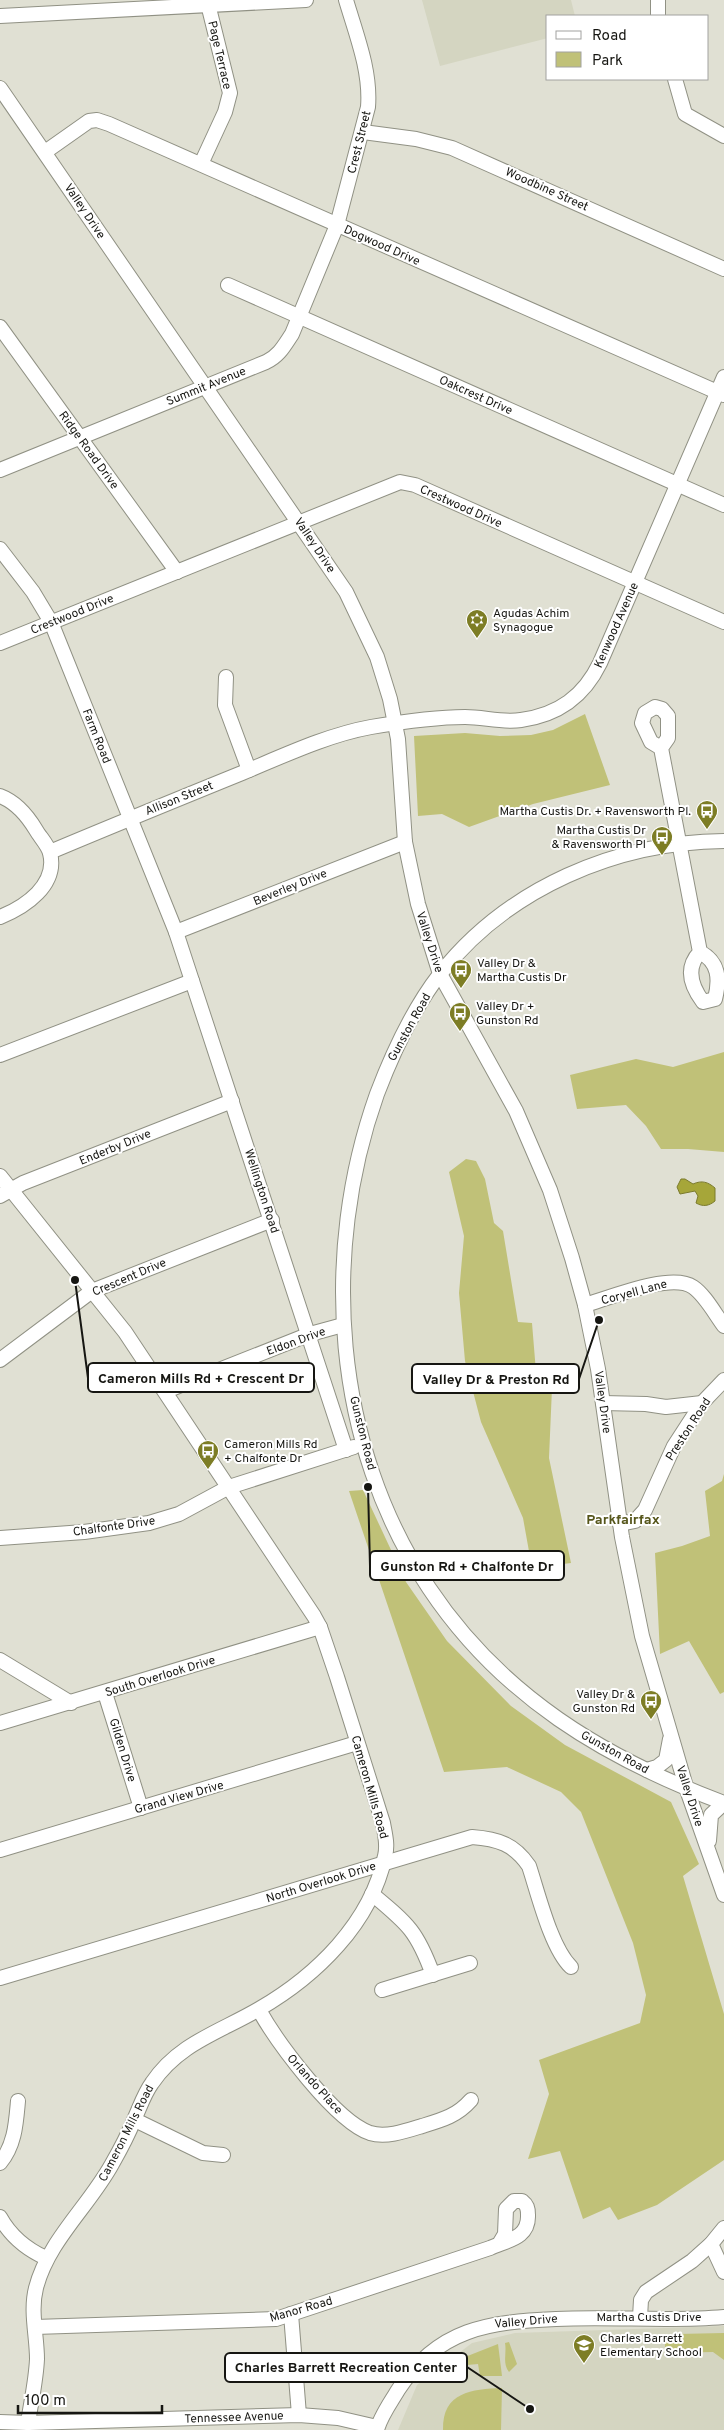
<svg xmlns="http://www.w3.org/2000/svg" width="724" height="2430" font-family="Overpass,sans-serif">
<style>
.built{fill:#d4d5c1}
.green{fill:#c0c178}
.water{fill:#a6a639;stroke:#7b7b2d}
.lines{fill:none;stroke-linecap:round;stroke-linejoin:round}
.minor-casing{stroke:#909184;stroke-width:16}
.minor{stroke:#fff;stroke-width:14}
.labels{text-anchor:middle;stroke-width:4;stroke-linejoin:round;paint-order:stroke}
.street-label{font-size:12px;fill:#161612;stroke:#fff}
.poi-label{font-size:12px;fill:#161612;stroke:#fff;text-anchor:start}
.neighbourhood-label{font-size:14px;font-weight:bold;fill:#55551a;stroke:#fff}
.leader{fill:none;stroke:#161612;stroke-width:2}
.callout-dot{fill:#161612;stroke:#fff;stroke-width:2}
.callout{fill:#fff;stroke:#161612;stroke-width:2}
.callout-label{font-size:14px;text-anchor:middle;font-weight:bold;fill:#161612}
</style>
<rect width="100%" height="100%" fill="#e0e0d3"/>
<!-- built -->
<g class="built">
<polygon points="422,0 571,0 575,16 548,16 548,38 440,66"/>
<polygon points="724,2326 724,2430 398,2430 417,2385 472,2343 515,2333"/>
</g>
<!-- green -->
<g class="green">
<polygon points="585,714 610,785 533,804 469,827 442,814 418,816 414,736 465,733 500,736 531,735 553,730"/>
<polygon points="724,1052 724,1152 688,1149 661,1149 646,1126 626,1105 577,1109 570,1075 636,1059 673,1067"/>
<polygon points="466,1159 476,1161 485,1179 494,1223 503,1231 518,1322 532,1323 536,1372 552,1388 549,1458 571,1563 532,1568 523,1518 481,1422 465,1361 459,1293 464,1236 449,1172"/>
<polygon points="724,1474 724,1692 720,1694 689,1641 660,1654 655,1553 682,1546 710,1536 705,1491 722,1481"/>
<polygon points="363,1490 406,1582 447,1641 511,1706 565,1745 671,1802 699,1864 683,1876 724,2014 724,2160 657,2205 618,2220 610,2207 583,2219 560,2151 528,2159 549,2094 539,2060 640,2023 646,1995 633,1943 581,1812 561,1792 507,1767 444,1772 349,1491"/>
<polygon points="724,2333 724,2360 713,2352 665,2353 665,2339 672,2338 677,2334"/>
<path d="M509,2342L517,2364L509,2372C502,2363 507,2353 505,2343Z"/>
<polygon points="498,2344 502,2376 480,2376 478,2364 467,2365 465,2357"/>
<path d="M502,2388L501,2430H443C442,2392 472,2389 502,2388Z"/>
</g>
<!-- water -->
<path class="water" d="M681,1179H685L693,1184C702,1180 708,1182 715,1188V1201C709,1206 703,1207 696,1203L698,1196L695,1191L680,1194L677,1187Z"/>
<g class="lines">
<!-- minor casing -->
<g class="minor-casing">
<g id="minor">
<polyline points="658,0 658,16"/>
<polyline points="0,16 306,0"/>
<polyline points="675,79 685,114 724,136"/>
<polyline points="0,88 346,592 377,657 390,699 398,739 405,842 418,904 440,974 516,1111 550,1190 572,1258 585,1305 598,1369 622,1537 642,1636 687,1790 724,1895"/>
<polyline points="363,132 416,139 452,148 724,269"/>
<polyline points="45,152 89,121 97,120 109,124 724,395"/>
<polyline points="201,164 225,112 230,93 207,0"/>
<polyline points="228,285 724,505"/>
<polyline points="0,327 177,572"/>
<path d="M0,470L266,362C279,356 284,346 292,334L337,225L368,107C371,71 356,34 346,0"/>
<polyline points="0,549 33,592 51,622 176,932 346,1450"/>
<polyline points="0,643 400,482 415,485 724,622"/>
<polyline points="226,677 225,705 249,770"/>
<path d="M661,748L651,742L642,723L645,713L655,707L662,709L668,716V738L661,748L700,952C719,962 720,979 715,999L703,1002C691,986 685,968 700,952"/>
<path d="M0,796C16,802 27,815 36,830C40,837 48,845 50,853C58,885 25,907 0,917"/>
<path d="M724,841C616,842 508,888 440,974C412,1010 393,1052 377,1094C320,1254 333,1445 429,1588C501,1696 604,1758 724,1803"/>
<path d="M50,852C114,825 178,799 242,773C283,756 327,735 371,727C401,722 434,717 465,717C484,717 502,723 521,720C559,715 584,696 600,663L724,377"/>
<polyline points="176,932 405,842"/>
<polyline points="0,1055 192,981"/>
<path d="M0,1176L125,1332L314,1616L320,1627L337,1677L383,1823C385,1834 388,1845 385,1856C371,1923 316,1976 259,2009C220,2032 179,2043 152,2083C144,2094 140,2107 134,2120C128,2135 120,2150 112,2164C89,2206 48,2241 36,2288C30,2311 37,2336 37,2359C36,2381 31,2402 28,2423"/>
<polyline points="0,1196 23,1183 232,1101"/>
<path d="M585,1305C609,1298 671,1272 693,1287C705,1295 715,1314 724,1326"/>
<polyline points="0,1360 92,1291 272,1220"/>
<polyline points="166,1391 310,1334 343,1325"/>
<polyline points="603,1403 646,1404 666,1407 702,1403"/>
<polyline points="620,1524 635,1521 645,1510 674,1446 702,1403 724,1380"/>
<polyline points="0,1538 84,1532 149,1523 179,1514 229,1487 354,1447"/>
<polyline points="0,1660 71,1703"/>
<polyline points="105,1693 141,1808"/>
<polyline points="0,1723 320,1627"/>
<polyline points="647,1770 657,1767 666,1760 670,1739"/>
<polyline points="709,1841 711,1815 724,1803"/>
<polyline points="0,1850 357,1743"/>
<path d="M372,1894C408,1924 417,1931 433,1975"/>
<path d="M0,1978L472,1837C498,1839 514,1844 529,1866C538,1893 551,1948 571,1967"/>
<polyline points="382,1990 470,1963"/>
<path d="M259,2010C277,2042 335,2121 370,2133C386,2138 406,2131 422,2126C442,2120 457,2116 471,2100"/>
<polyline points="135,2120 203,2153 223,2155"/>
<path d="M0,2163C15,2145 16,2123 18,2101"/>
<path d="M0,2217C11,2237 26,2249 46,2258"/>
<polyline points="711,2244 724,2272"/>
<polyline points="291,2314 299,2415"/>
<polyline points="640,2317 641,2300 646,2292 692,2261 711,2244 724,2228"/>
<path d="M35,2327L276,2319L490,2248C508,2240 529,2238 528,2215C528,2208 527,2205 522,2201H514L506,2209L505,2234L499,2244"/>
<polyline points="0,2422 28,2423 299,2415 338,2418 377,2427"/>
<path d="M377,2430C380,2417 391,2402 398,2390C438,2328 489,2322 556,2319C612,2316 669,2322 724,2317"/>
</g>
</g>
<!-- minor -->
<use href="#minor" class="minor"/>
</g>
<!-- icons -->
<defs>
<g id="synagogue-pin" transform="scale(1.125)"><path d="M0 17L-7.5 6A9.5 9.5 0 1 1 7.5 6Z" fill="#7d7d25" stroke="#fff"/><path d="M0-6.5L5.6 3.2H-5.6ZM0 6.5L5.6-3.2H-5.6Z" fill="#fff"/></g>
<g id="bus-pin" transform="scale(1.125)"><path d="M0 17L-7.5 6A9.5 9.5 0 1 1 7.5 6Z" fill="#7d7d25" stroke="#fff"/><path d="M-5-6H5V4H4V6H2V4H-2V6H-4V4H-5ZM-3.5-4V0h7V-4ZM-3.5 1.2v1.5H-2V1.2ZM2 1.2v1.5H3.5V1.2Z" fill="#fff"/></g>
<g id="school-pin" transform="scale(1.125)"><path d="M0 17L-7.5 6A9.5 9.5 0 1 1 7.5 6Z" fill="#7d7d25" stroke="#fff"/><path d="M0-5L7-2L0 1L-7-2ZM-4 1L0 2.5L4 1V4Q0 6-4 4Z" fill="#fff"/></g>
</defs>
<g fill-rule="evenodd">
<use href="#synagogue-pin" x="477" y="620"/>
<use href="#bus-pin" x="707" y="811"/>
<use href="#bus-pin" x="662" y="837"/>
<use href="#bus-pin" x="461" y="970"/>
<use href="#bus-pin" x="460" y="1013"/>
<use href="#bus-pin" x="208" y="1451"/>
<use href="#bus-pin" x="651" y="1701"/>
<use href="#school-pin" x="584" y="2345"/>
</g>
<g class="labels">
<!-- street labels -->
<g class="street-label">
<text transform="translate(220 55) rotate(77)" y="4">Page Terrace</text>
<text transform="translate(359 142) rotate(-76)" y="4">Crest Street</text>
<text transform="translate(547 189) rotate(24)" y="4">Woodbine Street</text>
<text transform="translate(85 211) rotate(56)" y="4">Valley Drive</text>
<text transform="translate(382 245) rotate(24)" y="4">Dogwood Drive</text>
<text transform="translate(206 386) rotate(-22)" y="4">Summit Avenue</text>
<text transform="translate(476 395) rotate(24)" y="4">Oakcrest Drive</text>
<text transform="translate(89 450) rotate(54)" y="4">Ridge Road Drive</text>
<text transform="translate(461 506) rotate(24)" y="4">Crestwood Drive</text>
<text transform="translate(315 545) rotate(56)" y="4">Valley Drive</text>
<text transform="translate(72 614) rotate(-22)" y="4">Crestwood Drive</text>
<text transform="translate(616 625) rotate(-66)" y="4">Kenwood Avenue</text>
<text transform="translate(97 736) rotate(68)" y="4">Farm Road</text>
<text transform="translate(179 798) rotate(-22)" y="4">Allison Street</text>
<text transform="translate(290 887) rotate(-22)" y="4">Beverley Drive</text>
<text transform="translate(430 942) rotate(72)" y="4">Valley Drive</text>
<text transform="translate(409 1027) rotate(-61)" y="4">Gunston Road</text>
<text transform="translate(115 1147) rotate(-22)" y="4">Enderby Drive</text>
<text transform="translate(262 1191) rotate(72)" y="4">Wellington Road</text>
<text transform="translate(129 1277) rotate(-23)" y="4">Crescent Drive</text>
<text transform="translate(634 1292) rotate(-15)" y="4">Coryell Lane</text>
<text transform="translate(296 1341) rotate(-20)" y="4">Eldon Drive</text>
<text transform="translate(603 1402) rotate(82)" y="4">Valley Drive</text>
<text transform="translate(688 1429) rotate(-57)" y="4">Preston Road</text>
<text transform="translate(363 1433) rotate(76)" y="4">Gunston Road</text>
<text transform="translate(114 1526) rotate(-8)" y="4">Chalfonte Drive</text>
<text transform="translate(160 1676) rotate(-17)" y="4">South Overlook Drive</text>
<text transform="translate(123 1750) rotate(73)" y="4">Gilden Drive</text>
<text transform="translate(615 1752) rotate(29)" y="4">Gunston Road</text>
<text transform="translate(370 1787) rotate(74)" y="4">Cameron Mills Road</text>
<text transform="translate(690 1796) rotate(72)" y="4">Valley Drive</text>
<text transform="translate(179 1797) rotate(-16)" y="4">Grand View Drive</text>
<text transform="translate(321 1882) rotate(-17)" y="4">North Overlook Drive</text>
<text transform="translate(315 2084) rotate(48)" y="4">Orlando Place</text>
<text transform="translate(126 2133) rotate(-63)" y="4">Cameron Mills Road</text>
<text transform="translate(301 2309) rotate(-16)" y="4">Manor Road</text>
<text x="649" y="2321">Martha Custis Drive</text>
<text transform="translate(526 2321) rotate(-5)" y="4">Valley Drive</text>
<text transform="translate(234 2417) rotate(-2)" y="4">Tennessee Avenue</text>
</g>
<!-- poi labels -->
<g class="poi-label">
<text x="493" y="617">Agudas Achim<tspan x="493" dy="14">Synagogue</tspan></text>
<text x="691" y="815" text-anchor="end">Martha Custis Dr. + Ravensworth Pl.</text>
<text x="646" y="834" text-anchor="end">Martha Custis Dr<tspan x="646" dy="14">&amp; Ravensworth Pl</tspan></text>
<text x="477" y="967">Valley Dr &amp;<tspan x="477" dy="14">Martha Custis Dr</tspan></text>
<text x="476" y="1010">Valley Dr +<tspan x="476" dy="14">Gunston Rd</tspan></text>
<text x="224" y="1448">Cameron Mills Rd<tspan x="224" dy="14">+ Chalfonte Dr</tspan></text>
<text x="635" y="1698" text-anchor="end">Valley Dr &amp;<tspan x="635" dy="14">Gunston Rd</tspan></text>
<text x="600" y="2342">Charles Barrett<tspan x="600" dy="14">Elementary School</tspan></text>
</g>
<!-- neighbourhood labels -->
<g class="neighbourhood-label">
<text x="623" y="1524">Parkfairfax</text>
</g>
</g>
<!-- callouts -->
<path class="leader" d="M75 1280L88 1378M599 1320L579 1379M368 1487L370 1566M530 2409L467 2367"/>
<g class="callout-dot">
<circle cx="75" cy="1280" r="5"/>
<circle cx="599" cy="1320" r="5"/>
<circle cx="368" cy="1487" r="5"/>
<circle cx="530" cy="2409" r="5"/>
</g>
<g class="callout">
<rect x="88" y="1363" width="226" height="29" rx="5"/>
<rect x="412" y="1364" width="167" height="29" rx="5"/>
<rect x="370" y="1551" width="194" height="29" rx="5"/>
<rect x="225" y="2353" width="242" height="29" rx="5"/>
</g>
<g class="callout-label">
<text x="201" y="1383">Cameron Mills Rd + Crescent Dr</text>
<text x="496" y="1384">Valley Dr &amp; Preston Rd</text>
<text x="467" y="1571">Gunston Rd + Chalfonte Dr</text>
<text x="346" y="2372">Charles Barrett Recreation Center</text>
</g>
<!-- legend -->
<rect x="546" y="15" width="162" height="65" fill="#ffffff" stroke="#a2a2a0"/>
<rect x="556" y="31" width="25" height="8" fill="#ffffff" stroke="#a2a2a0"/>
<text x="592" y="40" font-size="15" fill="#161612">Road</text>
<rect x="556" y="52" width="25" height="15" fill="#c0c178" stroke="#a2a2a0"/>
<text x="592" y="65" font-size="15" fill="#161612">Park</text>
<!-- scale -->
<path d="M18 2405v8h144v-8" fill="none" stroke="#161612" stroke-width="2.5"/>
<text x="25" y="2405" font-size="15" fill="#161612" stroke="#ffffff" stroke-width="4" paint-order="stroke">100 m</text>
</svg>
